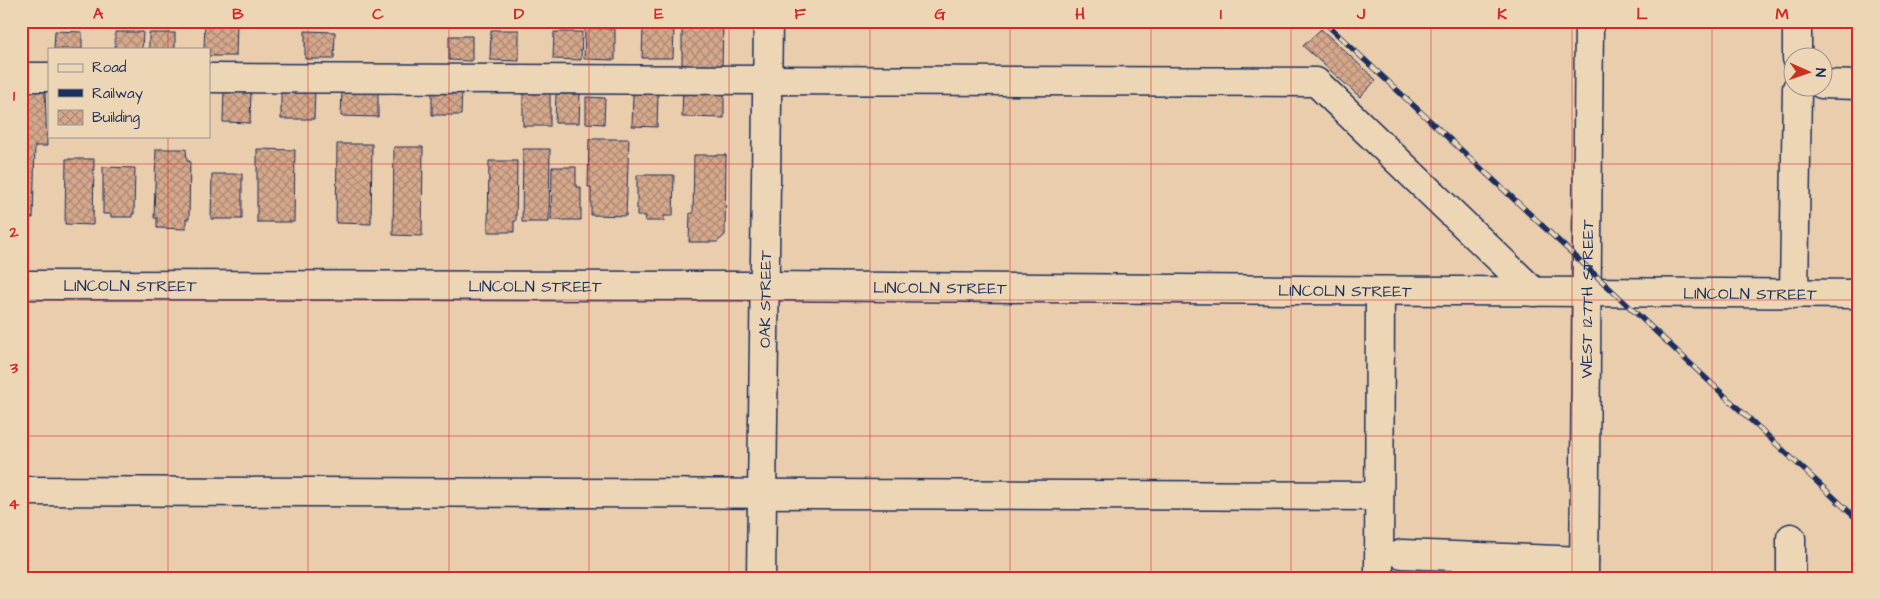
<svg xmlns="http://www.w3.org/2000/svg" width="1880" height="599" font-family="'Architects Daughter',sans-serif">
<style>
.building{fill:url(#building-cross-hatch);stroke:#1b2f5e}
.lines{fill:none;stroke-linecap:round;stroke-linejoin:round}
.minor-casing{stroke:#1b2f5e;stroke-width:31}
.major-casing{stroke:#1b2f5e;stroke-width:31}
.minor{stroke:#edd6b5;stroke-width:28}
.major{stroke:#edd6b5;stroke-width:28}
.rail-casing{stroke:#1b2f5e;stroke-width:5.5}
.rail{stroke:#edd6b5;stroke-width:4;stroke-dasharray:11;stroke-linecap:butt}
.grid{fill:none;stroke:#d62828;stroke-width:1;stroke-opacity:0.55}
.labels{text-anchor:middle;stroke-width:5;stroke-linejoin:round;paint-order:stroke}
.street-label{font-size:16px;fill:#1b2f5e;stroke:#edd6b5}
.neatline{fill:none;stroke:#d62828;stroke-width:2}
.grid-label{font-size:16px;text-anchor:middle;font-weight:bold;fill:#d62828}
</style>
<defs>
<pattern id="building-cross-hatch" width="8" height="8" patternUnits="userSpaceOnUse" patternTransform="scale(1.25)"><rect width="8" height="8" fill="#d6a88b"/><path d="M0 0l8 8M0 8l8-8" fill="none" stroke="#ad8975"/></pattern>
</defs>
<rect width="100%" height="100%" fill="#e9cdad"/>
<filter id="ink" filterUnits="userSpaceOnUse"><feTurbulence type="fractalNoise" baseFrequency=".02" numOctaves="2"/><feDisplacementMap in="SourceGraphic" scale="10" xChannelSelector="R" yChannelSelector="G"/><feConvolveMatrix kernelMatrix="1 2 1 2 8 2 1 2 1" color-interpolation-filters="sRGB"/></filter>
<g filter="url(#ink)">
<!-- building -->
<g class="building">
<polygon points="205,21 237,21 236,56 209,56 209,49 204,49"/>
<polygon points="682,24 723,25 722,67 682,67"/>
<polygon points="585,28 615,29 615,60 584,59"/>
<polygon points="643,28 674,29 673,58 642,58"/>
<polygon points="1321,29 1376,80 1360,97 1303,46"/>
<polygon points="491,30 519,30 519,61 490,60"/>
<polygon points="55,31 82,32 82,49 54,49"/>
<polygon points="305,31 335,32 334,59 305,59"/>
<polygon points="115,32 143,32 142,49 115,49"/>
<polygon points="554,32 582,32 581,60 553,59"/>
<rect x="149" y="33" width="26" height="16"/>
<polygon points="449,36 472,36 472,61 449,60"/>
<polygon points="432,87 462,88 461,115 432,115"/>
<polygon points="224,88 251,88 250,123 223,122"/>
<polygon points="281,89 315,89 314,119 281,119"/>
<polygon points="342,89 378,90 378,117 341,116"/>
<polygon points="683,89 724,90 724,118 682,117"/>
<polygon points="21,91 45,91 47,146 35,146 33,218 21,218"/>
<rect x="523" y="93" width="27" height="33"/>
<polygon points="556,94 580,94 579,123 555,123"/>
<polygon points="633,94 658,94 657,127 632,126"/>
<polygon points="586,97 605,98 604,124 586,123"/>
<polygon points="589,139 629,139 626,216 591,215 591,187 588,187"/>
<polygon points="337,144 372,144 371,224 336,223"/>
<polygon points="394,147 423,147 422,236 393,235"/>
<polygon points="156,149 186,149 187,161 190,161 189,219 186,219 186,229 157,228 157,218 154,218"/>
<polygon points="257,149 295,150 294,222 257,222"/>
<polygon points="523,149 550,149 549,222 522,222"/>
<polygon points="694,155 726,155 725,235 717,242 689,242 690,213 693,213"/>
<polygon points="66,159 94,159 93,225 65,224"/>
<polygon points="489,161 517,161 516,221 514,221 514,232 488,232"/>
<polygon points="103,167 135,168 134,214 132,214 132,217 111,217 111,214 103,214"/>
<polygon points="552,167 576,167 576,187 581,187 581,220 551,220"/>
<polygon points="212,174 242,174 242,219 211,219"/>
<polygon points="637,175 674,175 673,216 664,216 664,221 645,221 646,216 637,216"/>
</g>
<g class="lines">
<!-- minor casing -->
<g class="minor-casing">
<g id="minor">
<polyline points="1797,58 1797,21"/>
<polyline points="21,77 49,77"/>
<polyline points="209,78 1316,82 1534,292"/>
<polyline points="1822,84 1859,85"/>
<path id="s1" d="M21,285L765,286L1859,294"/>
<polyline points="1794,294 1797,88"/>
<polyline points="21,491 1379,496"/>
<polyline points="1402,554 1584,561"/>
<path id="s2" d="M761,578L768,21"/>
<polyline points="1379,578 1380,291"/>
<polyline points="1791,578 1791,538"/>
</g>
</g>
<!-- major casing -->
<g class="major-casing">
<g id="major">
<path id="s3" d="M1584,578L1589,21"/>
</g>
</g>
<!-- minor -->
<use href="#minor" class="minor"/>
<!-- major -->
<use href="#major" class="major"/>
<!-- rail casing -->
<g class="rail-casing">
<polyline id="rail" points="1323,21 1859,521"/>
</g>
<!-- rail -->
<use href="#rail" class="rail"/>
</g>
</g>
<!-- grid -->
<path class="grid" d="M168,21V49M308,21V578M449,21V578M589,21V578M729,21V578M870,21V578M1010,21V578M1151,21V578M1291,21V578M1431,21V578M1572,21V578M1712,21V578M168,136V578M21,164H1859M21,300H1859M21,436H1859"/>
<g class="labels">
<!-- street labels -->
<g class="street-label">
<text dy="6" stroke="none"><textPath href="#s1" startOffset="109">LINCOLN STREET</textPath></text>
<text dy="6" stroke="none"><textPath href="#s1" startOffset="514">LINCOLN STREET</textPath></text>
<text dy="6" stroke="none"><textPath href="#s1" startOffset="919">LINCOLN STREET</textPath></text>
<text dy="6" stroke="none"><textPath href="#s1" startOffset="1324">LINCOLN STREET</textPath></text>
<text dy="6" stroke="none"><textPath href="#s1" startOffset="1729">LINCOLN STREET</textPath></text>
<text dy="6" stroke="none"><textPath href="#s2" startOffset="279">OAK STREET</textPath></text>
<text dy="6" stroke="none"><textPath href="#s3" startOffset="279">WEST 127TH STREET</textPath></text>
</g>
</g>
<!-- margin -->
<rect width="1880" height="599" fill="none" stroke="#edd6b5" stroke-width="55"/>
<!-- legend -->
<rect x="48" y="48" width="162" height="90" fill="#edd6b5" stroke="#999392"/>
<rect x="58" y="64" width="25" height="8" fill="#edd6b5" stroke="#999392"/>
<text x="92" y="72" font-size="15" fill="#1b2f5e">Road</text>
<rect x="58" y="89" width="25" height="8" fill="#1b2f5e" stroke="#999392"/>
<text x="92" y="98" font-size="15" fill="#1b2f5e">Railway</text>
<rect x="58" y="110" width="25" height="15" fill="url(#building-cross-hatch)" stroke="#999392"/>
<text x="92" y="122" font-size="15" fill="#1b2f5e">Building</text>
<!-- north arrow -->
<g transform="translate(1808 72) rotate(92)"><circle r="24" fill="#edd6b5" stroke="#999392"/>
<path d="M0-4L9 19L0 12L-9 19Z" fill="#c8321e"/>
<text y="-8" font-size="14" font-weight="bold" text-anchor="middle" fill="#1b2f5e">N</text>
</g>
<rect x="28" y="28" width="1824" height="544" class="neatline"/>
<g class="grid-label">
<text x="98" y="19">A</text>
<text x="238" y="19">B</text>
<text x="378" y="19">C</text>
<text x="519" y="19">D</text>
<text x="659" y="19">E</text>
<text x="800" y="19">F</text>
<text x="940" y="19">G</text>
<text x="1080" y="19">H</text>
<text x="1221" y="19">I</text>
<text x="1361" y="19">J</text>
<text x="1502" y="19">K</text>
<text x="1642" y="19">L</text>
<text x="1782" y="19">M</text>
<text x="14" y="101">1</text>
<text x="14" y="237">2</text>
<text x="14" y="373">3</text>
<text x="14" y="509">4</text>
</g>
</svg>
